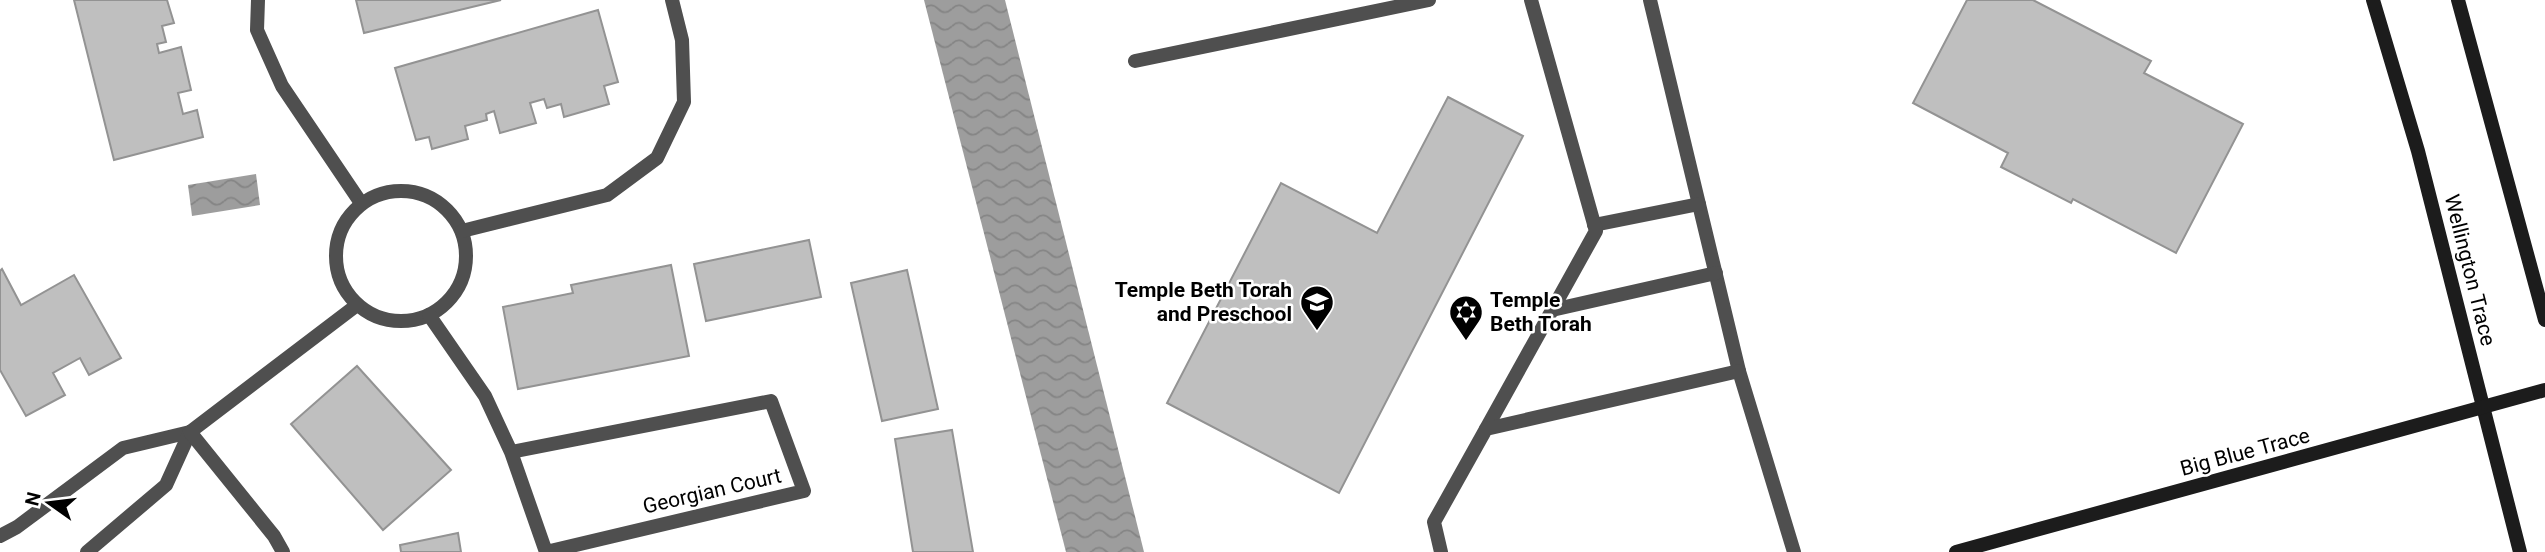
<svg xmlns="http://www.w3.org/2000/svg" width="2545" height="552" font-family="Roboto,sans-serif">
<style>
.water{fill:url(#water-waves)}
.building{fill:#bfbfbf;stroke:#939393;stroke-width:2}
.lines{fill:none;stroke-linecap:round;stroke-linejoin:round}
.lane{stroke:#4f4f4f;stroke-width:14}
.street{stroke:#4f4f4f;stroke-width:14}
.secondary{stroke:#1c1c1c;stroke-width:14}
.labels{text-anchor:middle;stroke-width:5;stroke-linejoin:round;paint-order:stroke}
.street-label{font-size:21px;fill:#000;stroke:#fff}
.poi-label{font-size:21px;font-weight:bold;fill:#000;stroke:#fff;text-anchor:end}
</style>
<defs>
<pattern id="water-waves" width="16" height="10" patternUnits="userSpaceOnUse" patternTransform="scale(1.75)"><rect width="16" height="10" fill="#9d9d9d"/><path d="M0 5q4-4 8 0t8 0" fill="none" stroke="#858585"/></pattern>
</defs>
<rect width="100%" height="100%" fill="#fff"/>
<!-- water -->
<g class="water">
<polygon points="924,0 1005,0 1144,552 1066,552"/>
<polygon points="256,174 260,205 192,216 188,185"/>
</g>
<!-- building -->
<g class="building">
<polygon points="74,0 167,0 174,23 162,26 166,42 157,44 159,53 181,47 191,90 178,93 183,114 197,110 203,137 114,160"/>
<polygon points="356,0 501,0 364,33"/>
<polygon points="1967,0 2033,0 2151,61 2144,73 2243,124 2176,253 2073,199 2071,203 2001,167 2008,153 1913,103"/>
<polygon points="598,10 618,82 604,86 609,104 564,117 561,104 547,108 544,99 530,103 536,123 500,133 494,111 486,114 487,120 465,126 468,139 432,149 429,137 416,140 395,68"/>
<polygon points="1448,97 1523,136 1339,493 1167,403 1281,183 1377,233"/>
<polygon points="809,240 821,297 706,321 694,264"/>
<polygon points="671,265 689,356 518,389 503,307 573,293 571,285"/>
<polygon points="2,269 21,305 74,275 121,358 89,375 80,358 53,373 65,395 26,416 0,370 0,271"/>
<polygon points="907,270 938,409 882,421 851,283"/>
<polygon points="357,366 451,470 383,530 291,424"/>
<polygon points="952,430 973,552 913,552 895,439"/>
<polygon points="458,533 461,552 401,552 400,545"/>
</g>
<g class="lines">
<!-- lane -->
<g class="lane">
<polyline points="1650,0 1739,371"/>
<polyline points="1135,61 1429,0"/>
<polyline points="1594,225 1699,204"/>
<polyline points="1552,310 1716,273"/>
<polyline points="1486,429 1596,231 1531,0"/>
<polyline points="1441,552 1434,522 1486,429 1739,371 1794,552"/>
</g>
<!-- street -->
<g class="street">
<polyline points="258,0 257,30 282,86 361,203"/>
<circle cx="401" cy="256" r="65"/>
<polyline points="462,231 607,195 657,158 684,102 682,40 672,0"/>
<polyline points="429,315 485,396 511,452 546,552 804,491 771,401 511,452"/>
<polyline points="0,536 17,527 123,448 190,432"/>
<polyline points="87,552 166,485 190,432"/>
<polyline points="283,552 274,536 190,432 357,305"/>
</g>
<!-- secondary -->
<g class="secondary">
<polyline points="2373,0 2418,151 2520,552"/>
<polyline points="2458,0 2545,320"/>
<polyline points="1956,552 2545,390"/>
</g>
</g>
<!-- icons -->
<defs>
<g id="school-pin" transform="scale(1.75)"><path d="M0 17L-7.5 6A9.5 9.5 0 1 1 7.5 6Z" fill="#000" stroke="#fff"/><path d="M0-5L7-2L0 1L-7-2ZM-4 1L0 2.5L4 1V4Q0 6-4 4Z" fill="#fff"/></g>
<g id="synagogue-pin" transform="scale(1.75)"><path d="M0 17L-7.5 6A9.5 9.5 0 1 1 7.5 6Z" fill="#000" stroke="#fff"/><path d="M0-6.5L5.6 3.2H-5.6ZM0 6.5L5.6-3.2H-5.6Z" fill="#fff"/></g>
</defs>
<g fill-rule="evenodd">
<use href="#school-pin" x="1317" y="302"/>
<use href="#synagogue-pin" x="1466" y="312"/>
</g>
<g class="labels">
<!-- street labels -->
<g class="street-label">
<text transform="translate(2470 270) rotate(76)" y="7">Wellington Trace</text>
<text transform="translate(2245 452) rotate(-15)" y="7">Big Blue Trace</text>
<text transform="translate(712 491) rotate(-13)" y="7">Georgian Court</text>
</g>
<!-- poi labels -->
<g class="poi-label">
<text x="1292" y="297">Temple Beth Torah<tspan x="1292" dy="24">and Preschool</tspan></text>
<text x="1490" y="307" text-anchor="start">Temple<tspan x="1490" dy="24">Beth Torah</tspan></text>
</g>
</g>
<!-- north arrow -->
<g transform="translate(49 503) rotate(284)" stroke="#ffffff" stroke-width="5" paint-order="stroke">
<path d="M0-5L12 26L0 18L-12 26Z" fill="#000000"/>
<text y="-10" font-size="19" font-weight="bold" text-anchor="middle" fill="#000000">N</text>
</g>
</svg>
